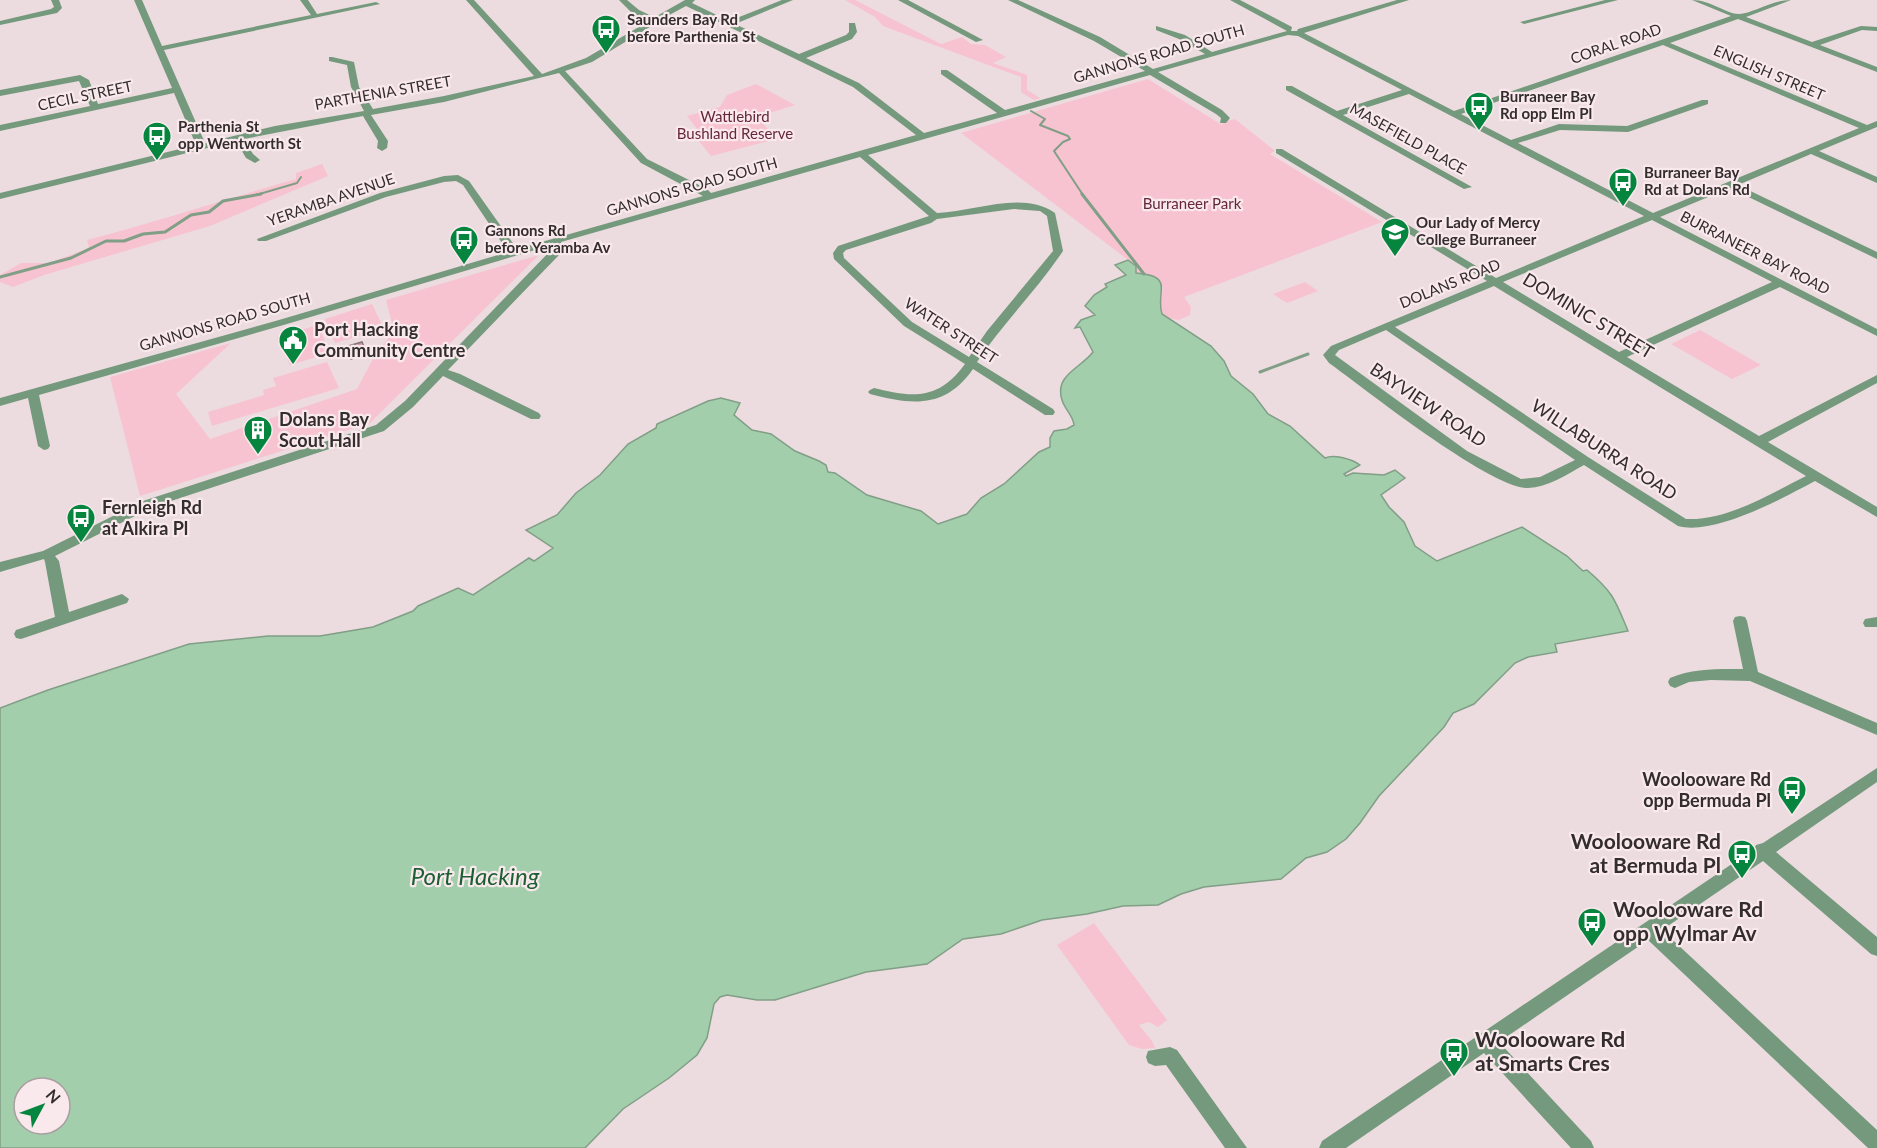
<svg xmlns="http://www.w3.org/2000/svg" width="1877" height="1148" font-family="Lato,sans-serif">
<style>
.green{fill:#f7c3d0}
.water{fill:#a2ceab;stroke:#819e86;stroke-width:1.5;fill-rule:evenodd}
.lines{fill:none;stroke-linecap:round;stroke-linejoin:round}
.stream-far1{stroke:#819e86;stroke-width:2}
.stream{stroke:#819e86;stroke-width:3}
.building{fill:#d49dab;stroke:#827477;stroke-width:1.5}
.minor{fill:#75997c;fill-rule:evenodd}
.labels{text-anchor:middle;stroke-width:4.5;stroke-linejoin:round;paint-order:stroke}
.far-poi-label{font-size:15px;font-weight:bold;fill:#332d2e;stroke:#f9e9ed;text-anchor:start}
.far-street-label{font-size:15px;fill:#332d2e;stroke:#f9e9ed}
.far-park-label{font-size:15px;fill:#67253b;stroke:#f9e9ed}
.street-label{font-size:18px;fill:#332d2e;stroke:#f9e9ed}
.poi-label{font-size:18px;font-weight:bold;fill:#332d2e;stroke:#f9e9ed;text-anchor:start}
.near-poi-label{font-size:21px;font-weight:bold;fill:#332d2e;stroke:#f9e9ed;text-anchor:start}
.near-water-label{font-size:24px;font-style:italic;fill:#1d5f33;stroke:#f9e9ed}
</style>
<rect width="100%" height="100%" fill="#ecdce0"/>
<!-- green -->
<g class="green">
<polygon points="845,0 855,0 941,44 962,37 971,44 985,45 1006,57 993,63 1027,75 1027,90 1040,98 1034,100 1021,92 1021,77 883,26 875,17"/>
<path d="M1148,79L1222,125L1223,122L1235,119L1275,151L1270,154L1382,222L1184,297L1191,307L1190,315L1179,320L1167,318C1157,308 1162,300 1163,287L1154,277L1136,273V266L961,133Z"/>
<polygon points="756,84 795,105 757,117 777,139 711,156 694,135 700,133 687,116 720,107 727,95"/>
<path d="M322,164L328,176L210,226L44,275L13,287L0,282V275L21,263H49L89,248L87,240C159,221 226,199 296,179V173Z"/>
<polygon points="539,255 370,423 140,496 110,377 231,343 176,394 210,439 357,389 376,353 394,331 386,300"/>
<polygon points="1305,282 1318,291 1287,303 1273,294"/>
<polygon points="372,304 384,329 335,343 325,319"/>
<polygon points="318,325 330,353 290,365 277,337"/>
<polygon points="1700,330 1761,365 1732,379 1671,344"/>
<polygon points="327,362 339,388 212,426 208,412 264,395 263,390 276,386 273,378"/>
<polygon points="1094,923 1167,1020 1158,1027 1149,1022 1139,1025 1152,1041 1155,1048 1142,1049 1129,1045 1057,945"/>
</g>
<!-- water -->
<path class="water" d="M1128,260L1136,266V273C1176,276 1155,292 1162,314L1211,346L1224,361L1231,376L1253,394L1268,414L1290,426L1325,458C1334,454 1352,459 1360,465L1344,474L1346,476L1353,473L1384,475L1395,470L1405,478L1381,495L1389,507L1404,522L1415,546L1437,561L1522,527L1567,556L1583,571L1587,570C1614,593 1615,600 1628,631L1555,644L1557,652L1528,657L1515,663L1474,704L1453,713L1444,727L1379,796L1360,823L1346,839L1327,852L1306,858L1281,879L1204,887L1181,894L1158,905L1123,906L1087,914L1042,920L1001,934L963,939L927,964L866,972L775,1000H757L727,995L720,997L714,1004L707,1038L697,1055L669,1078L623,1109L585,1148H0V708L48,690L189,644L268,636H320L373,627L413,611L418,606L458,588L473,595L529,558L534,561L553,548L526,530L557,515L576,493L600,475L628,444L656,428L657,424L708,401L721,398L740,403L734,415L752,430L771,434L795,451L819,461L826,465L828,472L835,473L867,495L921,511L938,524L967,514L981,498L1004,484L1039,452L1050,447V438L1054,431L1067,429L1074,425C1073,415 1065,410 1062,400C1054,375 1081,368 1093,352L1080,327L1075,328L1081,320L1095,315L1085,306L1094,295L1107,287L1105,284L1126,275L1115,265ZM24,1088H60V1124H24Z"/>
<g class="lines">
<!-- stream-far1 -->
<g class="stream-far1">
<polyline points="1031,111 1045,119 1040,125 1068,136 1070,139 1063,142 1054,151 1083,195"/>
<polyline points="256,195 297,183 301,177"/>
</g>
<!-- stream -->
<g class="stream">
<polyline points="1082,194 1144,274"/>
<polyline points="0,277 71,258 106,241 124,241 143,234 165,232 191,215 209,212 223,201 261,194"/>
<polyline points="1260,372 1308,354"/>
</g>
</g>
<!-- building -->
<polygon class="building" points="362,342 367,354 351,359 345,347"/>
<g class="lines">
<!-- minor -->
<g class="minor">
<polygon points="51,0 59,0 62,8 57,13 0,25 0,21 51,9 54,7"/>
<path d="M134,0H142L162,46L311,15L300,0H308L317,14L376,2L380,4L164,50L205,143L275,126L364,111L351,87L347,65L329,61V57H332L354,62L359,87L373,109L444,96L534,76L466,0H474L542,74L586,58L649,21L633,14L619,0H627L639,10L654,17L655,24L592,62L565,71L647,159L707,189L711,193L916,135L853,87L686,6L662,19L655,17L685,0H695L692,3L729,21L782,0H793L735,24L799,54L846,35L849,32V23H855L857,32L852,39L806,58L859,83L924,133L997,113L941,74V70H947L1005,110L1145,71L1094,41L1008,0H1018L1100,37L1153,69L1205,54L1179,39L1156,30V26L1185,35L1212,52L1287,31L1230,0H1240L1292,27L1291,31H1297L1298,29L1397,0H1409L1304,33L1454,111L1731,16L1692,0C1711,0 1726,14 1739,14C1752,14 1772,0 1791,0L1746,17L1812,42L1861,26L1877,27V31L1862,30L1820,45L1877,67V72L1738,19L1670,43L1867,125L1877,121V127L1819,151L1877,177V183L1811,154L1738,185L1877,252V259L1730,188L1660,217L1877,329V336L1780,287L1627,357L1759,436L1877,375V383L1768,442L1877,507V517L1815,481C1783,498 1714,536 1678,526L1584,465C1566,475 1548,487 1528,488C1491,489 1365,389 1329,363L1323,355L1331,346L1487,281L1276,153V149H1282L1496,278L1644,216L1409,94L1343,115L1472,187L1464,189L1286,90V86H1292L1337,111L1402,90L1298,36L1288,35L1158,72L1222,110L1230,118L1226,123H1220L1221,118L1216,114L1150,75L868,155L937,213C974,212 1022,190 1055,213L1063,251C1037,290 1003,323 977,362L1053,409L1055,412L1053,415H1045L973,369C945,409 912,405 870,394L868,392L870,390L874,388C913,398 939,400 965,364L904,326L834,259L833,253L838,246L929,216L860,157L561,242L563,248L560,254L448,370L460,374L539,413L541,416L539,419H531L443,376L413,407L384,431L153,507L55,556L59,561L69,612L122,594L129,599L127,603L21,639L16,638L14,634L16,630L55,617L45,562L44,559L0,572V562L43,551L143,501L376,425L405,401L553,248L552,245L287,324L39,395L50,446L48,449L44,450L38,446L28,398L0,406V398L279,320L508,252L463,185L456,181L444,182L386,197L266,241H258L257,239L380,193L444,176L458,175L469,181L517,249L703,196L641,163L559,73L444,102L371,115L388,141L387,148L382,151L377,148L378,141L363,116L244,139L253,154L260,160L255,163L246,158L236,141L0,199V193L196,145L174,93L0,131V125L90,106L79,81L0,96V90L80,75L89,80L98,104L172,88ZM1663,45L1859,128L1653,213L1518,143L1560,130L1628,132L1708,104V100H1702L1627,126L1559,124L1511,140L1461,114ZM1014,209L1040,211L1047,216L1053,251L987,331L969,357L912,322L844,258L843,253L846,250L931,223L937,219ZM1652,220L1772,282L1619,352L1503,282ZM1494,286L1806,476C1770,494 1727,521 1686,519L1588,457L1395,327ZM1386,330L1575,460L1540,477L1521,479L1467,451L1335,355L1339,350Z"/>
<polygon points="898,0 908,0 983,40 976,42"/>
<polygon points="1605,0 1618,0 1524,24 1520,22"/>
<path d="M1740,616L1745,617L1747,621L1758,672L1877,723V735L1750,681L1711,680L1689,682L1675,688L1670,686L1668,682L1670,678C1694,668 1717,669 1743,669L1733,621L1735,617Z"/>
<polygon points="1877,617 1877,627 1865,627 1863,623 1865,619"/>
<polygon points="1877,768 1877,782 1776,852 1877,937 1877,956 1871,954 1763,861 1662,930 1877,1130 1877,1148 1868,1148 1648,940 1499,1042 1591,1141 1594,1148 1571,1148 1484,1053 1346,1148 1319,1148 1322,1141 1754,849 1756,845 1763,843"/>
<polygon points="1170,1047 1177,1050 1247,1148 1225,1148 1166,1065 1155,1066 1148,1063 1146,1057 1148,1051"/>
</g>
</g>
<!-- icons -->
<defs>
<g id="bus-pin" transform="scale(1.5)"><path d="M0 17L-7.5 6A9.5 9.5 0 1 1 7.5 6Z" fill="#06853f" stroke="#f9e9ed"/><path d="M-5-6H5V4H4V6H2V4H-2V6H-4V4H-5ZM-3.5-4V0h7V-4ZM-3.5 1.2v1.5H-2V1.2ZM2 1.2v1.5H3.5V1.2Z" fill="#fff"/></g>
<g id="school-pin" transform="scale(1.5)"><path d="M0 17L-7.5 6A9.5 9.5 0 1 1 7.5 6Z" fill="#06853f" stroke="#f9e9ed"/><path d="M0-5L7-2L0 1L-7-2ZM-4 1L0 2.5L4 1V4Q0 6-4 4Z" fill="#fff"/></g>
<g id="civic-pin" transform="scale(1.5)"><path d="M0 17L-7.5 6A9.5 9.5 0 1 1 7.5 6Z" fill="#06853f" stroke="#f9e9ed"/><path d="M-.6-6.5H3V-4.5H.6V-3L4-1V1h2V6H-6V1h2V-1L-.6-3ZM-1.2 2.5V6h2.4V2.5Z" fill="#fff"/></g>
<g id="building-pin" transform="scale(1.5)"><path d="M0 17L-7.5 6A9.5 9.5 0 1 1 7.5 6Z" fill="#06853f" stroke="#f9e9ed"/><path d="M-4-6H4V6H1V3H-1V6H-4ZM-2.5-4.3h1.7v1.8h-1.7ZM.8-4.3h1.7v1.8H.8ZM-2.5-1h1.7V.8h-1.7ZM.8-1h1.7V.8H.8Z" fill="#fff"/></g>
</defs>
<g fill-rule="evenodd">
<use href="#bus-pin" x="606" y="29"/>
<use href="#bus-pin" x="1479" y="106"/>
<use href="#bus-pin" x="157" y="136"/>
<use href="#bus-pin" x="1623" y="182"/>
<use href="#school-pin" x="1395" y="232"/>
<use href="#bus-pin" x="464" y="240"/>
<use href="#civic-pin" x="293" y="340"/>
<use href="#building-pin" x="258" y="430"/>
<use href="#bus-pin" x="81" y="518"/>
<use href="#bus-pin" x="1792" y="790"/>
<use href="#bus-pin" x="1742" y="854"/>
<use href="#bus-pin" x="1592" y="922"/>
<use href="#bus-pin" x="1454" y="1052"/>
</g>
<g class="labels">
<!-- far-poi labels -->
<g class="far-poi-label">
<text x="627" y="25">Saunders Bay Rd<tspan x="627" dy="17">before Parthenia St</tspan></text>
<text x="1500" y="102">Burraneer Bay<tspan x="1500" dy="17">Rd opp Elm Pl</tspan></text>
<text x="178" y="132">Parthenia St<tspan x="178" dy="17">opp Wentworth St</tspan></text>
<text x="1644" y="178">Burraneer Bay<tspan x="1644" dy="17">Rd at Dolans Rd</tspan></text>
<text x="1416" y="228">Our Lady of Mercy<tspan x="1416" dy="17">College Burraneer</tspan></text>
<text x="485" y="236">Gannons Rd<tspan x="485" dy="17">before Yeramba Av</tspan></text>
</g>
<!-- far-street labels -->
<g class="far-street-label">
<text transform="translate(1616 44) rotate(-19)" y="5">CORAL ROAD</text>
<text transform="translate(1159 54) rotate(-16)" y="5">GANNONS ROAD SOUTH</text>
<text transform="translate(1769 73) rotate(23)" y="5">ENGLISH STREET</text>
<text transform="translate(383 93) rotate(-10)" y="5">PARTHENIA STREET</text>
<text transform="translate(85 96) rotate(-12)" y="5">CECIL STREET</text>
<text transform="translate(1408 139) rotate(29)" y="5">MASEFIELD PLACE</text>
<text transform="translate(692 187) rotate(-16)" y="5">GANNONS ROAD SOUTH</text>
<text transform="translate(331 200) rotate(-19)" y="5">YERAMBA AVENUE</text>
<text transform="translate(1755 253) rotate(27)" y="5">BURRANEER BAY ROAD</text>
<text transform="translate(1450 284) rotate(-22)" y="5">DOLANS ROAD</text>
<text transform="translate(225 322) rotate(-16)" y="5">GANNONS ROAD SOUTH</text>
<text transform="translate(951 331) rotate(33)" y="5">WATER STREET</text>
</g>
<!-- far-park labels -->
<g class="far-park-label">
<text x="735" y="122">Wattlebird<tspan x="735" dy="17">Bushland Reserve</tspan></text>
<text x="1192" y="209">Burraneer Park</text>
</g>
<!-- street labels -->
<g class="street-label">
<text transform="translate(1588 316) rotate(31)" y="6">DOMINIC STREET</text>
<text transform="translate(1428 405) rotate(34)" y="6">BAYVIEW ROAD</text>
<text transform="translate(1604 450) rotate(33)" y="6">WILLABURRA ROAD</text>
</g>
<!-- poi labels -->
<g class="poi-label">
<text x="314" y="336">Port Hacking<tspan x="314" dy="21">Community Centre</tspan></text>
<text x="279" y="426">Dolans Bay<tspan x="279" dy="21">Scout Hall</tspan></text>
<text x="102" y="514">Fernleigh Rd<tspan x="102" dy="21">at Alkira Pl</tspan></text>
<text x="1771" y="786" text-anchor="end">Woolooware Rd<tspan x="1771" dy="21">opp Bermuda Pl</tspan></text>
</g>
<!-- near-poi labels -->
<g class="near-poi-label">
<text x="1721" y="849" text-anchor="end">Woolooware Rd<tspan x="1721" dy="24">at Bermuda Pl</tspan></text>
<text x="1613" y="917">Woolooware Rd<tspan x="1613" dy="24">opp Wylmar Av</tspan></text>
<text x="1475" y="1047">Woolooware Rd<tspan x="1475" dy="24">at Smarts Cres</tspan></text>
</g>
<!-- near-water labels -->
<g class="near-water-label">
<text x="475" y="885">Port Hacking</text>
</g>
</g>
<!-- north arrow -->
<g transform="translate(42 1106) rotate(49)"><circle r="28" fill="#f9e9ed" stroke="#aa9ea1" stroke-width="1.5"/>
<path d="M0-4.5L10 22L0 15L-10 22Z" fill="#06853f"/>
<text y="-9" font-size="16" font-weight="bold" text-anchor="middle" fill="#332d2e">N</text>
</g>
</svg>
